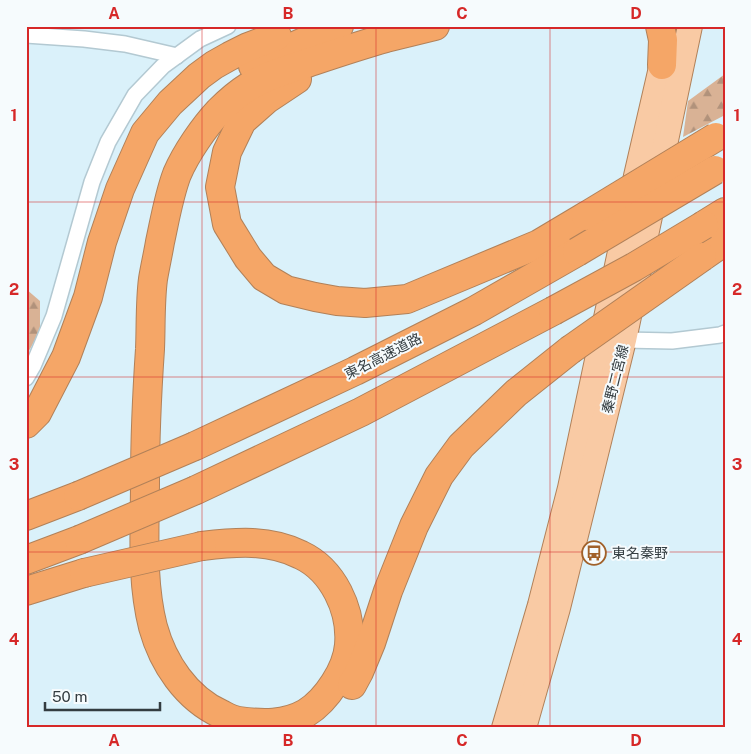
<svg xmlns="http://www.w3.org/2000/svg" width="751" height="754" font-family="'Public Sans','Noto Sans JP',sans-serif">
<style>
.forest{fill:url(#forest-firs)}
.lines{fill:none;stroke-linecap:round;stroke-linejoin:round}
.minor-casing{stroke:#b3c9d2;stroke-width:18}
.primary-casing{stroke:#b18159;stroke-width:26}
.motorway-casing{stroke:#b18159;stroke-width:30}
.minor{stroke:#fff;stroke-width:15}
.primary{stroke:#f9caa4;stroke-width:24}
.motorway{stroke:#f5a667;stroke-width:28}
.motorway-bridge-casing{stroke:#b18159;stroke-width:30;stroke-linecap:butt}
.motorway-bridge{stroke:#f5a667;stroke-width:28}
.grid{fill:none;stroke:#d62828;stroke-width:1;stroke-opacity:0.55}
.labels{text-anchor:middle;stroke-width:4;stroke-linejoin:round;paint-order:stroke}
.street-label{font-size:14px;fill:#333c40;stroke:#f6fbfd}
.poi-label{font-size:14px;fill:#333c40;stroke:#f6fbfd;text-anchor:start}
.neatline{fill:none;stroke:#d62828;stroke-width:2}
.grid-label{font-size:16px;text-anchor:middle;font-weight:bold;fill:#d62828}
</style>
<defs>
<pattern id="forest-firs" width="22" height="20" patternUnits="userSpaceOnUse" patternTransform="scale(1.25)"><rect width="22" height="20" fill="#d9b295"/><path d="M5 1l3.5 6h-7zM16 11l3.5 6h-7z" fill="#b1927b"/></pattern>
</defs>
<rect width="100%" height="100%" fill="#daf1fa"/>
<!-- forest -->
<g class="forest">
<polygon points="725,74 725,115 683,137 688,101"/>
<polygon points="26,289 40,301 40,331 26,356"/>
</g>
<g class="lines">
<!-- minor casing -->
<g class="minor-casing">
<g id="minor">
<polyline points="26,35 84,39 125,44 177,56"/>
<polyline points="624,340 672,341 720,335 725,333"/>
<polyline points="26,378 33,366 54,316 92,182 108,142 135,95 163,66 200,39 228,26"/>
</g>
</g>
<!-- primary casing -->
<g class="primary-casing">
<g id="primary">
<polyline points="504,728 540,605 570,488 636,176 666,46"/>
<polyline points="524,728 558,608 624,340 690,26"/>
</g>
</g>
<!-- motorway casing -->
<g class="motorway-casing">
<g id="motorway">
<polyline points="660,26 663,40 662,65"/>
<polyline points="253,66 268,58 339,26"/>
<polyline points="297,79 267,99 242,121 227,152 220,187 227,224 248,258 264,277 286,290 315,297 337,301 365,303 407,299 539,244 586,216"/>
<polyline points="704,225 725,212"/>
<polyline points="702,257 725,241"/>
<polyline points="26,424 37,413 66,357 88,297 102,242 120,189 145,133 170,103 199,76 214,65 230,56 248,47 277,36"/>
<polyline points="195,446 355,371 474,311 577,252"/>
<polyline points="196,490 361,412 553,311"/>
<polyline points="26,516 78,496"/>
<path d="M202,546C236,542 269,539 301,555C333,570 352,610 349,645C347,669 327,700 306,713C285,725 262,724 239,721C232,720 227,717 221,714C186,698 163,663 153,627C141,580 145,530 145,482C145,437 147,393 150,349C151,326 150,302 153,279C155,267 158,254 160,242C165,219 169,195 177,174C186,153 204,127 219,111C226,104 240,92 248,87C267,75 293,68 313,61C337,53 361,45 386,38C402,34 419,30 435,26"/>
<polyline points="26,560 79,540"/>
<polyline points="26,591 84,573"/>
<polyline points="352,685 359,672 371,643 388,591 414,526 439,476 461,446 516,393 570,350"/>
</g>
</g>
<!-- minor -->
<use href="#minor" class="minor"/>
<!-- primary -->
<use href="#primary" class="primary"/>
<!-- motorway -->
<use href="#motorway" class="motorway"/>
<!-- motorway-bridge casing -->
<g class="motorway-bridge-casing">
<g id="motorway-bridge">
<polyline points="586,216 716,137"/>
<polyline points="577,252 715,170"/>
<polyline points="553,311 634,267 704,225"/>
<polyline points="570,350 702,257"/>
<polyline points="78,496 195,446"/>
<polyline points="79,540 196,490"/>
<polyline points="84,573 202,546"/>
</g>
</g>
<!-- motorway-bridge -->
<use href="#motorway-bridge" class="motorway-bridge"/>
</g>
<!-- grid -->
<path class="grid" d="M202,26V728M376,26V728M550,26V728M26,202H725M26,377H725M26,552H725"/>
<!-- icons -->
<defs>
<g id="bus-ring" transform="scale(1.25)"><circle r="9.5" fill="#f6fbfd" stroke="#a1612a" stroke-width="1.5"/><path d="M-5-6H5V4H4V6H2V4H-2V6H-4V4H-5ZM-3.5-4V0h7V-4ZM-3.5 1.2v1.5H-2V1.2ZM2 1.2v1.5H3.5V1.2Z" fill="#a1612a"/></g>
</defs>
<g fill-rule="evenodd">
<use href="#bus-ring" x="594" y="553"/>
</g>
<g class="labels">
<!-- street labels -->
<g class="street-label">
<text transform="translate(383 356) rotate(-27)" y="5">東名高速道路</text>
<text transform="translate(615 379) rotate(-76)" y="5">秦野二宮線</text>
</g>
<!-- poi labels -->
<g class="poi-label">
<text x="612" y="558">東名秦野</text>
</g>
</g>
<!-- border -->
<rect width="751" height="754" fill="none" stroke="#f6fbfd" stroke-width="55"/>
<!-- scale -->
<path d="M45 702v8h115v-8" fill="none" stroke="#333c40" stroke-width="2.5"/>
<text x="52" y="702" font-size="15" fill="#333c40" stroke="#f6fbfd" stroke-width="4" paint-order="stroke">50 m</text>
<rect x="28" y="28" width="696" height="698" class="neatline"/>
<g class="grid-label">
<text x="114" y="19">A</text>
<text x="288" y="19">B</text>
<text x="462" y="19">C</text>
<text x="636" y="19">D</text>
<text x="14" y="121">1</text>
<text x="737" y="121">1</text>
<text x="14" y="295">2</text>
<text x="737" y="295">2</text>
<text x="14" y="470">3</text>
<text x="737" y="470">3</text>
<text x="14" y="645">4</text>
<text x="737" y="645">4</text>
<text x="114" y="746">A</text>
<text x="288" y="746">B</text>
<text x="462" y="746">C</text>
<text x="636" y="746">D</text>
</g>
</svg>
